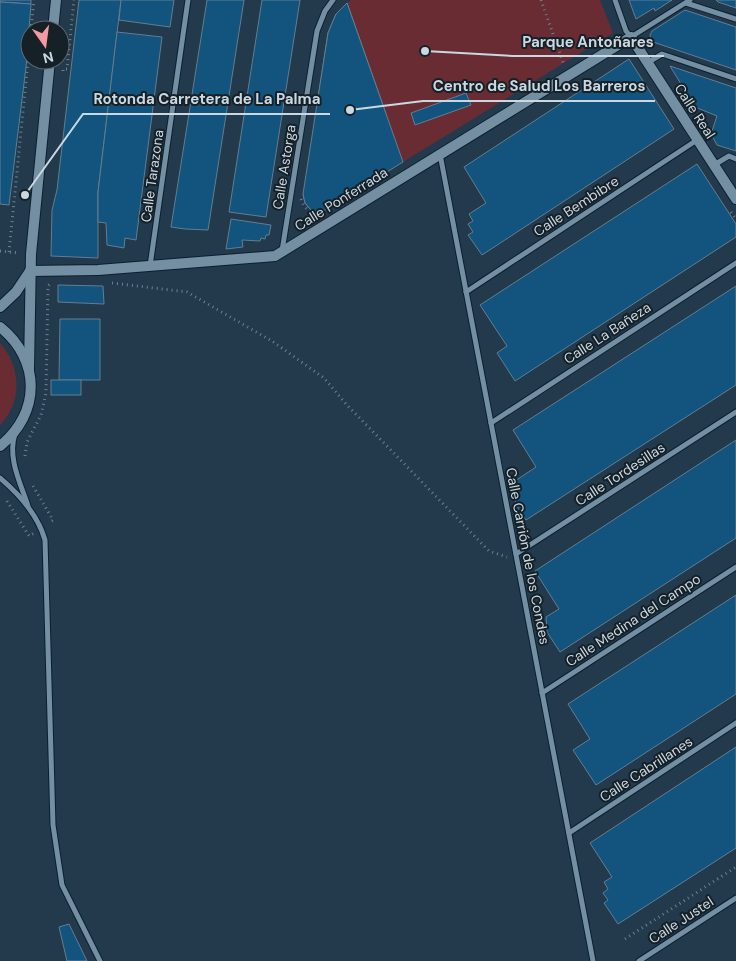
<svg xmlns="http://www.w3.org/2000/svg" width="736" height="961" font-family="'DM Sans',sans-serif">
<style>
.green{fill:#692c33}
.building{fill:#12547d;stroke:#647d91;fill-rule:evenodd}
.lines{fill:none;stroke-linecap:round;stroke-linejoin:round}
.street-casing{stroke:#092030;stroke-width:7}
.secondary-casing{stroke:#092030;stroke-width:12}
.path{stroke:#6e818f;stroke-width:3;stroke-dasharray:1 4;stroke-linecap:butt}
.street{stroke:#748ea2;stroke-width:5}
.secondary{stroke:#748ea2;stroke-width:10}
.labels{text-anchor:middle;stroke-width:4;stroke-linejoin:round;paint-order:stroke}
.street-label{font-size:14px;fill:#cad8e2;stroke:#152027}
.leader{fill:none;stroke:#cad8e2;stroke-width:2}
.callout-dot{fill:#cad8e2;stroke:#152027;stroke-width:2}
.callout-label{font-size:15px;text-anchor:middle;font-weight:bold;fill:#cad8e2;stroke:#152027;stroke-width:4;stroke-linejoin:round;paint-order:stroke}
</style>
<rect width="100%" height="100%" fill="#223a4b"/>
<!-- green -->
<g class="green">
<polygon points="351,0 600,0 613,33 403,162 347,3"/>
<path d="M0,343C21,367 23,401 0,425Z"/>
</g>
<!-- building -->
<g class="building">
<polygon points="0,0 31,0 31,4 0,2"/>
<polygon points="79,0 121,0 98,192 98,258 51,256 52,210 57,190"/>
<polygon points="121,0 174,0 170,27 119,20"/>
<polygon points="207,0 244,0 208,230 185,229 171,227"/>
<polygon points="262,0 300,0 266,217 229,212"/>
<polygon points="629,0 672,0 655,11 654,8 636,19"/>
<polygon points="716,0 736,0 736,8 718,2"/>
<polygon points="0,2 31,4 26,67 9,205 0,204"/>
<path d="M347,3L386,114L382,118L384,121L376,128L383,142L384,157L379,171L371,180L361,186L341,189L340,196L332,192L325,210L315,211L311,210L305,203L303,194L316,182L310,174L316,169L311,154L312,143L318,132L327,122L317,105L328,33L336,14ZM349,141L357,145L360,152L357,160L349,164L341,162L337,155L336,150L339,144Z"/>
<polygon points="347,3 403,162 325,210 315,211 311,210 305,203 303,194 328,33 336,14"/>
<polygon points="685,10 736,27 736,70 653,42 651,40 650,35 652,31"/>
<polygon points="117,32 162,37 136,240 125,238 124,248 107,245 106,223 98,222 98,192"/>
<polygon points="629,59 674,129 482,255 468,235 473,232 468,224 473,221 469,214 486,203 464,167"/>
<polygon points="670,66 736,88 736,151 717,145 711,134 717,116 695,107"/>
<polygon points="466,93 471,105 415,125 411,113"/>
<polygon points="697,164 736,224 736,237 515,381 497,353 507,346 480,305"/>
<polygon points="231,219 271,225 269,235 266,235 265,239 261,238 260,241 242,240 243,247 226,249"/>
<polygon points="58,285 103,286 104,304 58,302"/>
<polygon points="736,286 736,385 526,520 516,505 512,483 536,467 513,430"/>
<polygon points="60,319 100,319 100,380 59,380"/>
<rect x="51" y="380" width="30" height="15"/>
<polygon points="736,440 736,538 560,652 547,632 546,617 559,609 535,571"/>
<polygon points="736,595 736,694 596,785 573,750 590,739 568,704"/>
<polygon points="736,747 736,848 618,924 604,903 608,900 603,893 608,889 604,882 612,877 590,843"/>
<polygon points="69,924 87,961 67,961 59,927"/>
</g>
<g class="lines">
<!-- street casing -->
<g class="street-casing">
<g id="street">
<polyline points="615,0 626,31 631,37 690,0"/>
<polyline points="686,3 736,19"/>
<polyline points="647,63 662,54 736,79"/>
<polyline points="440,154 593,961"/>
<polyline points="714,165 729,156 736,159"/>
<polyline points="282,251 317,31 325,11 333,0"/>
<polyline points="150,266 188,0"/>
<polyline points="466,292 697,140"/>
<polyline points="491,423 736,263"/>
<path d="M15,434C7,458 21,484 28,506"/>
<path d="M0,478C20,495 38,515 45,540L53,825L62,885L100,961"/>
<polyline points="516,554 736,412"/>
<polyline points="542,693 736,567"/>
<polyline points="569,833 736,723"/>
<polyline points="639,961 736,898"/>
</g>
</g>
<!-- secondary casing -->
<g class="secondary-casing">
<g id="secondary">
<polyline points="53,30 56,0"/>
<polyline points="30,271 98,270 275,256 631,37 736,199"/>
<polyline points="0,307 16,292 30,271"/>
<path d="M0,327C41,360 41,413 0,446"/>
<polyline points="29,369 31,254 50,60"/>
</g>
</g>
<!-- path -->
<g class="path">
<polyline points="541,0 564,65"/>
<polyline points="31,30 34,0"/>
<polyline points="63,71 63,69 67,69 74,0"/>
<path d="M301,199C304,208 310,213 320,214"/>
<polyline points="731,212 736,219"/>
<polyline points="0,251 19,253"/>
<polyline points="9,252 30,41"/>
<polyline points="112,283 187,292 272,341 324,378 346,404 489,551 507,557"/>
<polyline points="25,456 27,442 41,415 46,393 48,286 51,283"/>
<polyline points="33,486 53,520 49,523"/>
<polyline points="7,501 29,536 34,533"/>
<polyline points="625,939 736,867"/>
</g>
<!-- street -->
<use href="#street" class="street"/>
<!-- secondary -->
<use href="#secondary" class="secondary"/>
</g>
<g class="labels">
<!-- street labels -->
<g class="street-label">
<text transform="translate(695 111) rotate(57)" y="5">Calle Real</text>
<text transform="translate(284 167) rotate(-81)" y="5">Calle Astorga</text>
<text transform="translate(152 176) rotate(-82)" y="5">Calle Tarazona</text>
<text transform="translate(341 199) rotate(-32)" y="5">Calle Ponferrada</text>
<text transform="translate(576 206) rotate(-33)" y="5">Calle Bembibre</text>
<text transform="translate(607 333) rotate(-33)" y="5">Calle La Bañeza</text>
<text transform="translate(620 474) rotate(-33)" y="5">Calle Tordesillas</text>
<text transform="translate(528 556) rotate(79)" y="5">Calle Carrión de los Condes</text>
<text transform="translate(633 620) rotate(-33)" y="5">Calle Medina del Campo</text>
<text transform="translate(646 769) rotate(-33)" y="5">Calle Cabrillanes</text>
<text transform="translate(681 920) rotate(-33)" y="5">Calle Justel</text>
</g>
</g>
<!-- callouts -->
<path class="leader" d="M425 51L513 56H664M350 110L423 101H655M25 195L83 114H330"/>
<g class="callout-dot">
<circle cx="425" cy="51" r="5"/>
<circle cx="350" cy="110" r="5"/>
<circle cx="25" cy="195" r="5"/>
</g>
<g class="callout-label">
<text x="588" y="47">Parque Antoñares</text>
<text x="539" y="91">Centro de Salud Los Barreros</text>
<text x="207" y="104">Rotonda Carretera de La Palma</text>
</g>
<!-- north arrow -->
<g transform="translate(45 45) rotate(166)"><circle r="24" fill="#152027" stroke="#5d6a72"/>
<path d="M0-4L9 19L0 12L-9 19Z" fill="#f49aa1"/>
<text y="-8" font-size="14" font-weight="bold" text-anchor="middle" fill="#cad8e2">N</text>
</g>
</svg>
